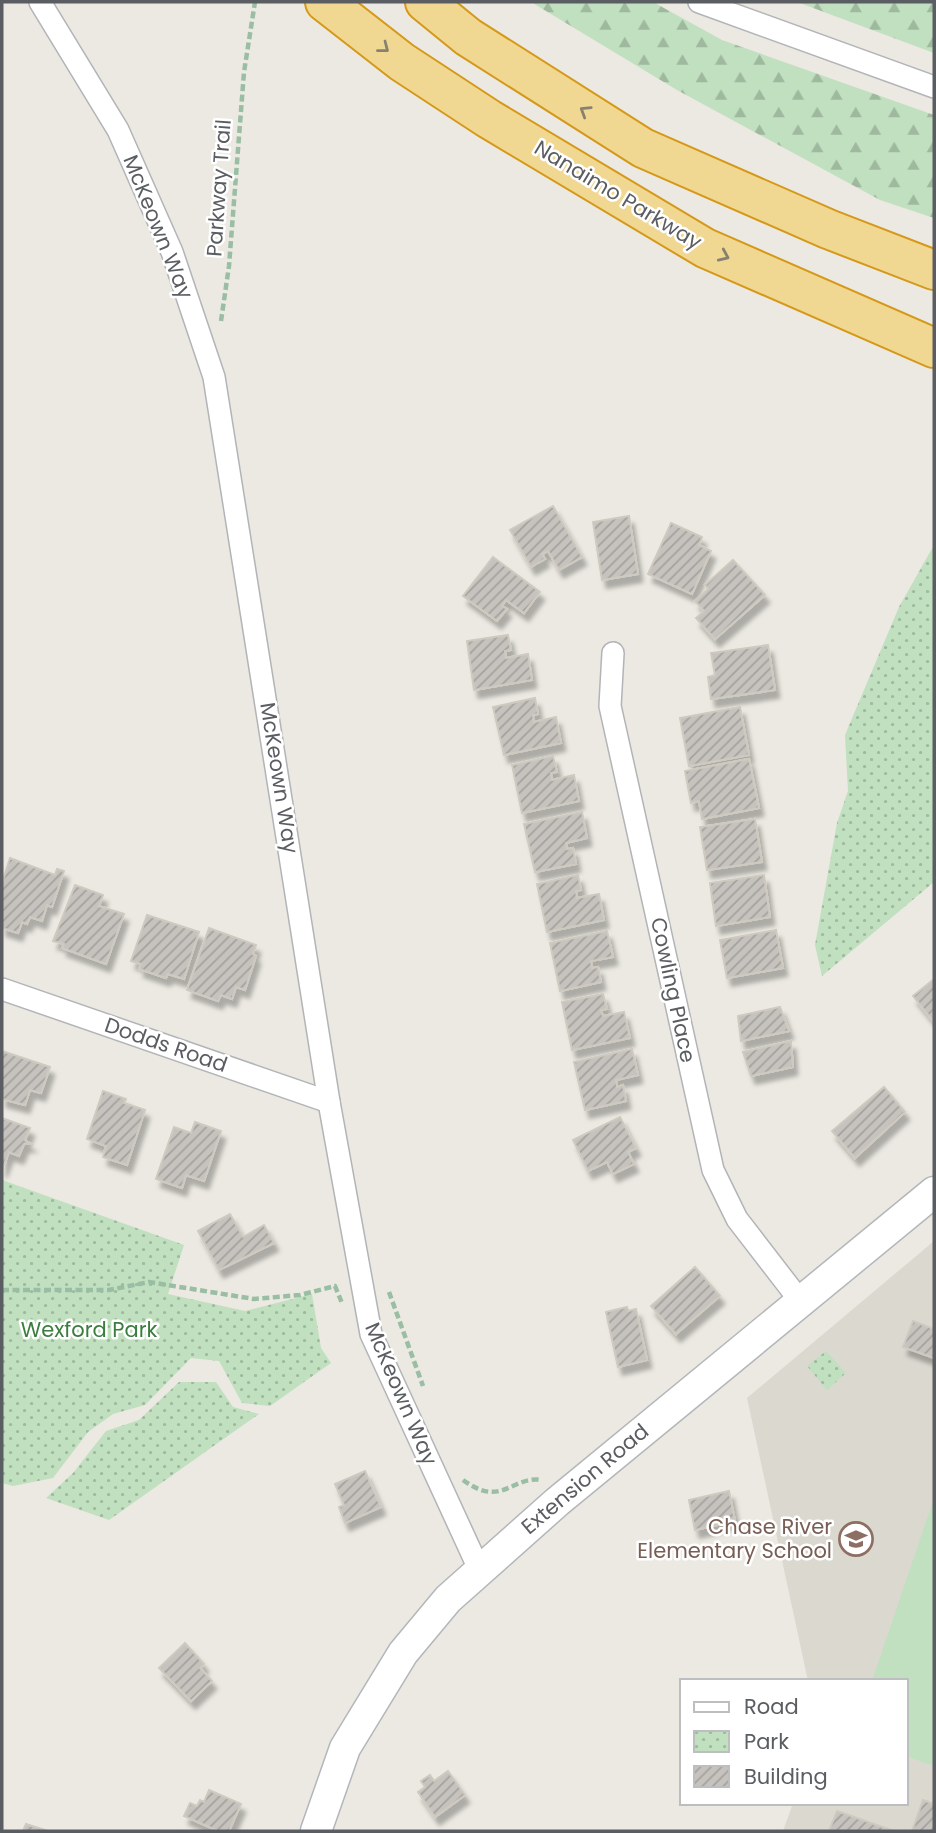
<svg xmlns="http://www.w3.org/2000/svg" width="936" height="1833" font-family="Poppins,sans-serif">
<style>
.education{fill:#dbd8d0}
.forest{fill:url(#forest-firs)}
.park{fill:url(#park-dots)}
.garden{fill:#c0e0c0}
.building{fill:url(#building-hatch);stroke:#cfcac0;stroke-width:2;filter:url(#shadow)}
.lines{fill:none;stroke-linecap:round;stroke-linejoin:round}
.street-casing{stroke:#b2b4b8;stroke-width:24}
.secondary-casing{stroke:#b3b6ba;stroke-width:33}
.highway-casing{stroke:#d59818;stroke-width:42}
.path{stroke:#99bea3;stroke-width:4.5;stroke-dasharray:7 3.5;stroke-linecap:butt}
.street{stroke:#fff;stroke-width:21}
.secondary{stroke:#fff;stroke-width:30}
.highway{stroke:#f1d892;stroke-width:38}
.oneway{stroke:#878270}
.labels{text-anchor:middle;stroke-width:5;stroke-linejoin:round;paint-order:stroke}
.street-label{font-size:21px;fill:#5a5d61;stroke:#fff}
.park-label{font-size:21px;fill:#3c7d3f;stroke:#fff}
.education-label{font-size:21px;fill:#785e54;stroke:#fff;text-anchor:end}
</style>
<defs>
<pattern id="forest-firs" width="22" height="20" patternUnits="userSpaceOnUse" patternTransform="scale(1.75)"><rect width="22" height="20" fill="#c0e0c0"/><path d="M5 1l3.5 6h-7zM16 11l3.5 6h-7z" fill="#9fb99f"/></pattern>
<pattern id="park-dots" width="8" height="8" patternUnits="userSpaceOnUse" patternTransform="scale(1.75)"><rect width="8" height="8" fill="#c0e0c0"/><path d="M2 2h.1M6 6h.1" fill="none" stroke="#9fb99f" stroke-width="1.8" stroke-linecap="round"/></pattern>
<pattern id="building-hatch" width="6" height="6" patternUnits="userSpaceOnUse" patternTransform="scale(1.75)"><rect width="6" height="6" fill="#c6c3be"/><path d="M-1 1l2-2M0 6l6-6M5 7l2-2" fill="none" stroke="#a4a29e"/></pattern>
<filter id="shadow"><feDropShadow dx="4.5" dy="8" stdDeviation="2" flood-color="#0004"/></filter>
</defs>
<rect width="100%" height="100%" fill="#ebe9e1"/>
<!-- education -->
<polygon class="education" points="934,1241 934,1831 783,1831 793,1803 906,1803 906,1681 808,1681 747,1398"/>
<!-- forest -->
<g class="forest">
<polygon points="531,2 653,2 722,40 934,115 934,218 880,200 677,90"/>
<polygon points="797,2 934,2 934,53"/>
</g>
<!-- park -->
<g class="park">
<polygon points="934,545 934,882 822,976 815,945 837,823 848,791 845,735 899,607"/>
<polygon points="2,1180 184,1245 168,1294 245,1311 312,1294 321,1348 331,1363 270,1406 242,1403 219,1361 191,1358 145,1405 113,1414 88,1432 53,1478 13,1486 2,1483"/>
<polygon points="826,1351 846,1373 827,1390 807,1366"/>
<polygon points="179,1382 216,1382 233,1407 259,1414 109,1520 46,1498 73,1473 106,1431 139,1420"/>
</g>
<!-- garden -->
<polygon class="garden" points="934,1498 934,1766 906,1756 906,1681 872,1681"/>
<!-- building -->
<g class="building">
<polygon points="553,506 582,557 559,570 548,551 542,554 545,559 531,567 510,530"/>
<polygon points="629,516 638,574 602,580 593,522"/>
<polygon points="671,523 702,537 699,545 711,551 692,594 648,574"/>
<polygon points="493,557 540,592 524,613 506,600 502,606 507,609 497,621 463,596"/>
<polygon points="733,560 765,595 715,639 696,618 704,611 695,601 708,589 705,585"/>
<polygon points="508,635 511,650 505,651 506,658 528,654 532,680 474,690 467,641"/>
<polygon points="768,645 775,690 711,699 708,677 715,675 711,653"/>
<polygon points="535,698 538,714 533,715 534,722 556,717 561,743 504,755 493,707"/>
<polygon points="740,707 749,755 689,766 680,718"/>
<polygon points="553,756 557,772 551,773 552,780 574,775 579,801 522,813 512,765"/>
<polygon points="749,759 759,808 702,819 699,801 691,803 685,771"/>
<polygon points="582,812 587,838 566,843 567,849 573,848 576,864 535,872 524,824"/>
<polygon points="755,819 762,862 707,870 700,827"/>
<polygon points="10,858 55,875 57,869 64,871 52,907 47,905 42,921 30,917 27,924 22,922 18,933 2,928 2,883"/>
<polygon points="578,875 581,890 576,891 577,898 599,894 604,920 547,932 537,884"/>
<polygon points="764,875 770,917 716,926 710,883"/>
<polygon points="75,885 103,895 99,906 124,914 106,964 62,948 64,944 53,941"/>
<polygon points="147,915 199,932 184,979 168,974 166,978 139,969 141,964 131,961"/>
<polygon points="209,928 256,945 253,954 256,956 245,990 236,987 232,999 221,995 218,1001 187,990"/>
<polygon points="776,930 783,968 727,978 720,940"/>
<polygon points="607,931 613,957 591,961 592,968 598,967 601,982 560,991 550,943"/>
<polygon points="934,979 934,1022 913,996"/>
<polygon points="603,994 607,1009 601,1010 603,1016 624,1012 630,1038 572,1050 562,1002"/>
<polygon points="780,1007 789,1031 741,1041 738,1016"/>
<polygon points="791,1041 793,1067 751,1076 743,1052"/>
<polygon points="632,1049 638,1075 616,1080 617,1087 623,1085 626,1101 585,1110 574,1062"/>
<polygon points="2,1051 50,1067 41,1093 30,1090 25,1105 2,1099"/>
<polygon points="884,1087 905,1112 855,1158 832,1131"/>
<polygon points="103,1091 126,1099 124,1103 145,1110 127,1165 103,1157 106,1146 87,1139"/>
<polygon points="620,1117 636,1148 628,1152 634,1164 613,1174 607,1162 588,1171 573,1140"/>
<polygon points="2,1118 30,1128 25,1140 31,1144 24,1144 19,1156 9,1152 2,1170"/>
<polygon points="195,1122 221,1131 204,1181 186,1175 182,1188 156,1179 174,1127 191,1133"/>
<polygon points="230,1214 243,1237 264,1225 274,1243 219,1270 198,1231"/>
<polygon points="695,1267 720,1296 676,1334 651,1306"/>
<polygon points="627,1307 628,1311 636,1309 647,1360 618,1367 606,1312"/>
<polygon points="913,1321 934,1329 934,1358 903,1347"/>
<polygon points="365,1471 381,1507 345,1523 339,1507 344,1505 335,1484"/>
<polygon points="729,1491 735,1521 695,1530 689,1500"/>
<polygon points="185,1643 204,1664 200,1668 212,1681 191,1701 159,1668"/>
<polygon points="448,1771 465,1795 435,1817 418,1792 425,1787 421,1781 430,1775 434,1781"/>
<polygon points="209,1790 241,1804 229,1831 218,1831 184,1816 190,1803 197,1806 200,1800 204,1802"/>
<polygon points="923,1800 934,1804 934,1831 912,1831"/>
<polygon points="837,1811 894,1831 829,1831"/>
<polygon points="26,1824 48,1831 23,1831"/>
</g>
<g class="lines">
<!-- street casing -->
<g class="street-casing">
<g id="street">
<polyline points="40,2 118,130 172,252 214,377 329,1102 371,1334 479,1569"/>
<polyline points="699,2 934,87"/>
<polyline points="613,653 610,706 713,1170 737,1219 801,1302"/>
<polyline points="2,989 329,1102"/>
</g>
</g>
<!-- secondary casing -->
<g class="secondary-casing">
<polyline id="secondary" points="316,1831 345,1748 403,1653 448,1599 557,1502 934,1192"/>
</g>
<!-- highway casing -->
<g class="highway-casing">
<g id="highway">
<polyline points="325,2 402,62 489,119 705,248 934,348"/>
<polyline points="425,2 468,37 643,148 828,229 934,270"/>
</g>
</g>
<!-- path -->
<g class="path">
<polyline points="221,321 229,266 244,72 255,2"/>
<polyline points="2,1290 109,1290 149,1282 254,1299 300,1295 335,1286 342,1303"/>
<polyline points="389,1292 423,1386"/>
<path d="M463,1480C502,1509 512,1475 542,1480"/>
</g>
<!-- street -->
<use href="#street" class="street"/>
<!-- secondary -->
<use href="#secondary" class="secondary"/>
<!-- highway -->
<use href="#highway" class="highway"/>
</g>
<!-- one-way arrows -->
<defs><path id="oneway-chevron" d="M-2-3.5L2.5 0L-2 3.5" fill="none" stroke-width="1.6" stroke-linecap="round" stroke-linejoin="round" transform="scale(1.75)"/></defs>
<g class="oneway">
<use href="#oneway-chevron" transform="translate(384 48) rotate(38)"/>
<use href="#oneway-chevron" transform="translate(585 111) rotate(-148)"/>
<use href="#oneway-chevron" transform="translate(724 256) rotate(24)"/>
</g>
<!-- icons -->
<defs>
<g id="school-ring" transform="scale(1.75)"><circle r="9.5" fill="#fff" stroke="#8d6e63" stroke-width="1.5"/><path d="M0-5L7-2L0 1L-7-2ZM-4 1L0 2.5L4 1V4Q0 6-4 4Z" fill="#8d6e63"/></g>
</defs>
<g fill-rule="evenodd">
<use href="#school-ring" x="856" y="1539"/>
</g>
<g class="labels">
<!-- street labels -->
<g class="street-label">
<text transform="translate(219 188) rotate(-86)" y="7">Parkway Trail</text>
<text transform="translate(618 195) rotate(31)" y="7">Nanaimo Parkway</text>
<text transform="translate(158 227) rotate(68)" y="7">McKeown Way</text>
<text transform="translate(279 778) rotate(81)" y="7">McKeown Way</text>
<text transform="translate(673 990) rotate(78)" y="7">Cowling Place</text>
<text transform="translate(166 1045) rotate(19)" y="7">Dodds Road</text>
<text transform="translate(401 1394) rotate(67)" y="7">McKeown Way</text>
<text transform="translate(585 1479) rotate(-40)" y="7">Extension Road</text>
</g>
<!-- park labels -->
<g class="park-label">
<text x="89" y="1337">Wexford Park</text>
</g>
<!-- education labels -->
<g class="education-label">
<text x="832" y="1534">Chase River<tspan x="832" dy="24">Elementary School</tspan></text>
</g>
</g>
<!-- border -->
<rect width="936" height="1833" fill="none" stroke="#5a5d61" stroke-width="7"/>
<!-- legend -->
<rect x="680" y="1679" width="228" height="126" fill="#ffffff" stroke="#bdbec0" stroke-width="2"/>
<rect x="694" y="1702" width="35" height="10" fill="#ffffff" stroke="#bdbec0" stroke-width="2"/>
<text x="744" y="1714" font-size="21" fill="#5a5d61">Road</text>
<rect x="694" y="1731" width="35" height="21" fill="url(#park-dots)" stroke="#bdbec0" stroke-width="2"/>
<text x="744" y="1749" font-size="21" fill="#5a5d61">Park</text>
<rect x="694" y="1766" width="35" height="21" fill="url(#building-hatch)" stroke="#bdbec0" stroke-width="2"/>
<text x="744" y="1784" font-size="21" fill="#5a5d61">Building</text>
</svg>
